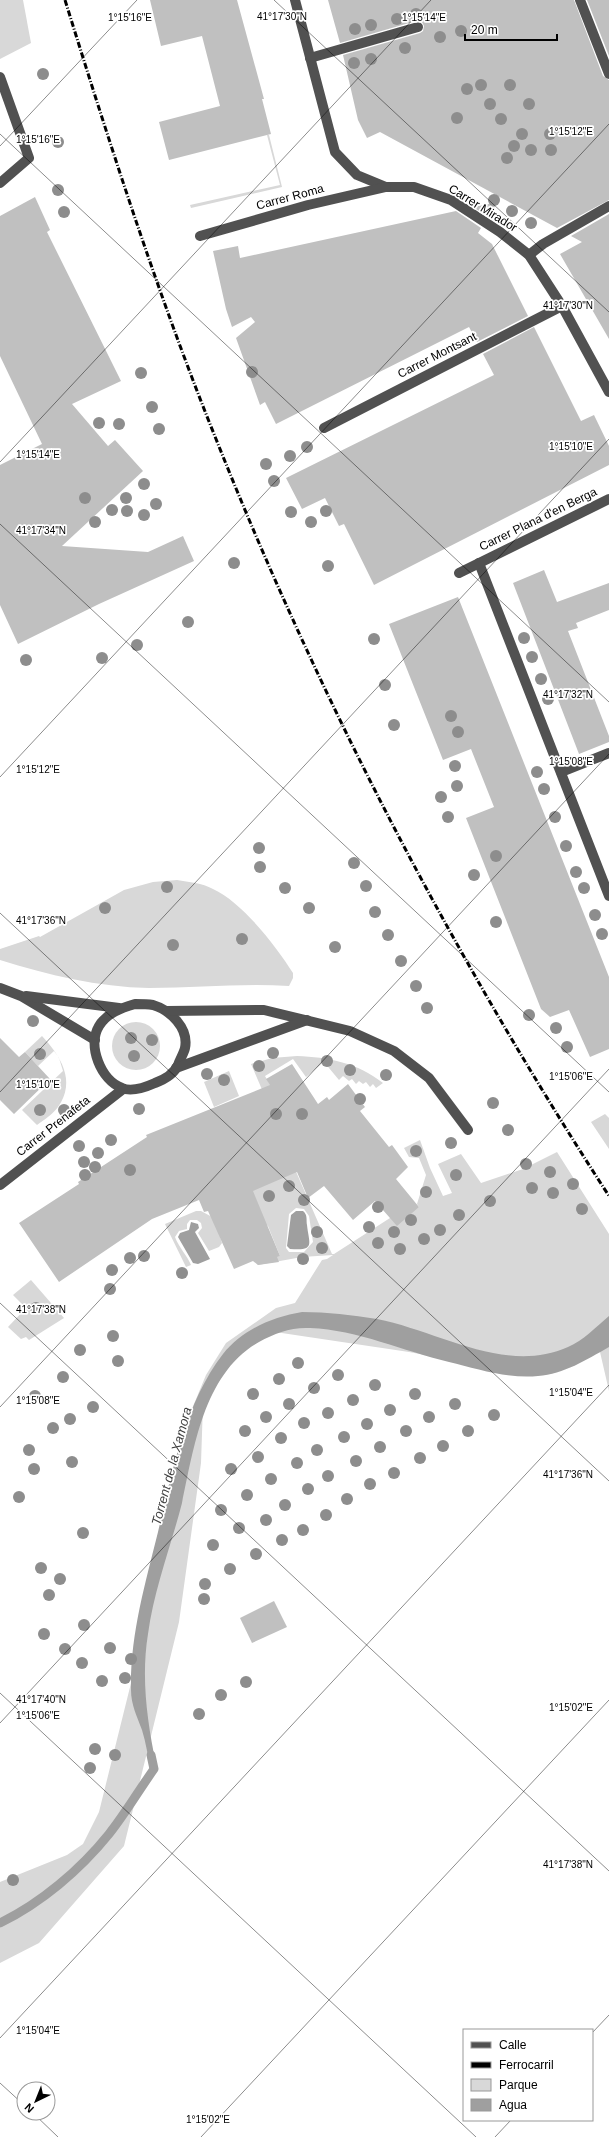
<svg xmlns="http://www.w3.org/2000/svg" width="609" height="2137" font-family="Helvetica,sans-serif">
<style>
.green{fill:#d8d8d8;fill-rule:evenodd}
.water{fill:#9f9f9f}
.lines{fill:none;stroke-linecap:round;stroke-linejoin:round}
.stream{stroke:#9f9f9f;stroke-width:9}
.building{fill:#c0c0c0}
.minor{stroke:#515151;stroke-width:10}
.rail{stroke:#000;stroke-width:3;stroke-dasharray:6 2 1 2;stroke-linecap:butt}
.tree{fill:#8d8d8d}
.ticks{fill:none;stroke:#000;stroke-width:1;stroke-opacity:0.45}
.labels{text-anchor:middle;stroke-width:3.5;stroke-linejoin:round;paint-order:stroke}
.street-label{font-size:12px;fill:#000;stroke:#fff}
.water-label{font-size:13px;font-style:italic;fill:#404040;stroke:#fff}
.ticks-label{font-size:10px;text-anchor:middle;fill:#000;stroke:#fff;stroke-width:3.5;stroke-linejoin:round;paint-order:stroke}
</style>
<rect width="100%" height="100%" fill="#fff"/>
<!-- green -->
<g class="green">
<polygon points="0,0 23,0 31,43 0,59"/>
<polygon points="267,135 269,135 282,187 191,208 190,205 280,185"/>
<path d="M177,880C189,882 202,883 213,889C242,902 276,946 293,973V978L289,986C242,983 196,988 149,988C98,987 48,975 0,960V949L39,936L40,937L124,890L153,882Z"/>
<circle cx="136" cy="1046" r="24"/>
<path d="M42,1036C60,1055 77,1081 58,1107C53,1114 44,1120 37,1125L22,1110L63,1071L59,1058L54,1051L38,1066L25,1052Z"/>
<path d="M297,1056C328,1057 358,1063 383,1083L376,1088L373,1084L370,1087L366,1082L363,1084L359,1081L356,1084L352,1079L349,1081L343,1076L339,1080L324,1062L306,1077L293,1059L265,1076L275,1093L270,1108L251,1064L272,1058Z"/>
<polygon points="229,1071 239,1096 214,1107 204,1082"/>
<polygon points="605,1114 609,1118 609,1149 591,1122"/>
<path d="M420,1140L430,1168L443,1196L452,1193L438,1164L461,1154L481,1183L523,1169L557,1152L609,1234V1391L597,1339L558,1359L484,1366L409,1352L275,1332L240,1351L203,1404L201,1463L179,1622L124,1846L39,1943L0,1963V1882L67,1855L83,1844L99,1812L173,1514L189,1416L206,1375L226,1343L276,1308L295,1303L322,1260L327,1259L333,1255L302,1257L258,1265L255,1260L280,1256L268,1226L230,1201L294,1167L332,1254H334L390,1218L419,1207L417,1204L426,1175L419,1158L409,1157L404,1148ZM296,1208L304,1209L309,1216L313,1242L304,1252H289L286,1248L289,1214Z"/>
<path d="M196,1211H201L214,1218L222,1243L219,1247L209,1251L198,1233L202,1228L201,1223L197,1220H190L187,1224V1229L179,1231L175,1237C179,1248 187,1255 191,1265L186,1267L165,1224Z"/>
<polygon points="31,1280 64,1318 29,1340 26,1337 21,1339 8,1327 26,1308 13,1295"/>
</g>
<!-- water -->
<g class="water">
<path d="M296,1211H303C308,1215 306,1220 307,1225C309,1244 316,1251 290,1249L287,1246L291,1215Z"/>
<polygon points="191,1222 198,1224 199,1228 195,1232 210,1259 198,1264 193,1263 178,1237 180,1233 189,1230"/>
<path d="M302,1312C327,1312 352,1315 377,1319C439,1331 505,1375 568,1347C583,1341 597,1326 609,1316V1347C586,1360 564,1374 538,1376C509,1379 477,1369 449,1362C403,1351 358,1330 310,1328C291,1327 275,1333 259,1342C204,1373 194,1447 182,1503C171,1546 154,1589 148,1634C141,1677 147,1721 156,1764L150,1769C148,1756 146,1743 142,1730C137,1716 131,1705 131,1690C130,1635 145,1585 158,1532C172,1472 185,1403 223,1354C242,1330 272,1317 302,1312Z"/>
</g>
<g class="lines">
<!-- stream -->
<path class="stream" d="M0,1923C41,1903 80,1870 109,1834C125,1814 139,1790 154,1769L151,1755"/>
</g>
<!-- building -->
<g class="building">
<polygon points="150,0 237,0 264,99 262,99 271,134 169,160 159,122 220,106 202,36 161,46"/>
<polygon points="328,0 574,0 603,76 609,80 609,200 557,228 380,132 367,138 358,120 343,55 420,33 423,31 424,26 422,22 416,21 340,43"/>
<polygon points="587,0 609,0 609,56"/>
<polygon points="35,197 50,230 47,232 121,381 72,404 108,446 115,440 143,471 62,546 148,552 183,536 194,561 99,604 18,644 0,605 0,465 42,444 0,356 0,216"/>
<polygon points="498,202 488,217 473,207"/>
<polygon points="456,211 481,228 478,233 492,244 528,316 477,342 469,327 276,424 265,402 260,405 236,338 255,322 251,317 232,327 226,309 213,251 238,246 240,258"/>
<polygon points="609,214 609,339 560,254 582,242 571,236"/>
<polygon points="534,327 581,421 594,415 609,446 609,465 374,585 344,524 339,526 325,498 302,509 286,478 494,375 483,354"/>
<polygon points="544,570 557,602 609,583 609,610 576,623 578,628 568,631 609,736 609,742 579,754 513,583"/>
<polygon points="458,597 609,977 609,1049 590,1057 569,1010 550,1017 541,1009 466,818 494,807 471,749 443,760 389,624"/>
<polygon points="0,1038 19,1057 25,1052 50,1079 14,1114 0,1100"/>
<polygon points="292,1064 318,1104 327,1097 329,1100 348,1084 365,1107 360,1111 389,1147 392,1145 408,1167 396,1179 419,1207 397,1226 375,1201 353,1220 324,1186 308,1198 297,1172 253,1191 280,1256 277,1257 279,1262 258,1265 253,1261 234,1269 208,1211 204,1212 199,1200 152,1219 59,1282 19,1223 79,1184 78,1182 147,1137 146,1135 270,1085 266,1079"/>
<polygon points="274,1601 287,1627 252,1643 240,1618"/>
</g>
<g class="lines">
<!-- minor -->
<g class="minor">
<polyline points="295,0 335,152 357,175 386,187 414,187 451,200 500,232 529,255 562,306 609,392"/>
<polyline points="580,0 609,74"/>
<polyline points="310,58 418,27"/>
<polyline points="0,77 29,158 0,183"/>
<polyline points="200,236 308,205 386,187"/>
<polyline points="529,255 543,244 609,206"/>
<polyline points="324,428 562,306"/>
<polyline points="479,563 609,896"/>
<polyline points="459,573 609,499"/>
<polyline points="561,772 609,753"/>
<polyline points="0,988 21,996 95,1040"/>
<polyline points="26,996 119,1008"/>
<path d="M135,1004C140,1004 147,1004 153,1005C170,1010 189,1028 185,1048C184,1053 180,1059 178,1065C174,1074 163,1080 155,1083C146,1087 131,1092 122,1088C101,1080 87,1046 99,1026C107,1013 121,1008 135,1004Z"/>
<polyline points="167,1011 264,1010 350,1031 394,1051 429,1078 468,1130"/>
<polyline points="176,1068 307,1020"/>
<polyline points="0,1185 123,1089"/>
</g>
<!-- rail -->
<path class="rail" d="M65,0C111,148 158,295 216,439C321,703 454,957 609,1196"/>
</g>
<!-- trees -->
<g class="tree">
<circle cx="416" cy="14" r="6"/>
<circle cx="397" cy="19" r="6"/>
<circle cx="371" cy="25" r="6"/>
<circle cx="355" cy="29" r="6"/>
<circle cx="461" cy="31" r="6"/>
<circle cx="440" cy="37" r="6"/>
<circle cx="405" cy="48" r="6"/>
<circle cx="371" cy="59" r="6"/>
<circle cx="354" cy="63" r="6"/>
<circle cx="43" cy="74" r="6"/>
<circle cx="481" cy="85" r="6"/>
<circle cx="510" cy="85" r="6"/>
<circle cx="467" cy="89" r="6"/>
<circle cx="490" cy="104" r="6"/>
<circle cx="529" cy="104" r="6"/>
<circle cx="457" cy="118" r="6"/>
<circle cx="501" cy="119" r="6"/>
<circle cx="522" cy="134" r="6"/>
<circle cx="550" cy="134" r="6"/>
<circle cx="58" cy="142" r="6"/>
<circle cx="514" cy="146" r="6"/>
<circle cx="531" cy="150" r="6"/>
<circle cx="551" cy="150" r="6"/>
<circle cx="507" cy="158" r="6"/>
<circle cx="58" cy="190" r="6"/>
<circle cx="494" cy="200" r="6"/>
<circle cx="512" cy="211" r="6"/>
<circle cx="64" cy="212" r="6"/>
<circle cx="531" cy="223" r="6"/>
<circle cx="252" cy="372" r="6"/>
<circle cx="141" cy="373" r="6"/>
<circle cx="152" cy="407" r="6"/>
<circle cx="99" cy="423" r="6"/>
<circle cx="119" cy="424" r="6"/>
<circle cx="159" cy="429" r="6"/>
<circle cx="307" cy="447" r="6"/>
<circle cx="290" cy="456" r="6"/>
<circle cx="266" cy="464" r="6"/>
<circle cx="274" cy="481" r="6"/>
<circle cx="144" cy="484" r="6"/>
<circle cx="85" cy="498" r="6"/>
<circle cx="126" cy="498" r="6"/>
<circle cx="156" cy="504" r="6"/>
<circle cx="112" cy="510" r="6"/>
<circle cx="127" cy="511" r="6"/>
<circle cx="326" cy="511" r="6"/>
<circle cx="291" cy="512" r="6"/>
<circle cx="144" cy="515" r="6"/>
<circle cx="95" cy="522" r="6"/>
<circle cx="311" cy="522" r="6"/>
<circle cx="234" cy="563" r="6"/>
<circle cx="328" cy="566" r="6"/>
<circle cx="188" cy="622" r="6"/>
<circle cx="524" cy="638" r="6"/>
<circle cx="374" cy="639" r="6"/>
<circle cx="137" cy="645" r="6"/>
<circle cx="532" cy="657" r="6"/>
<circle cx="102" cy="658" r="6"/>
<circle cx="26" cy="660" r="6"/>
<circle cx="541" cy="679" r="6"/>
<circle cx="385" cy="685" r="6"/>
<circle cx="548" cy="699" r="6"/>
<circle cx="451" cy="716" r="6"/>
<circle cx="394" cy="725" r="6"/>
<circle cx="458" cy="732" r="6"/>
<circle cx="455" cy="766" r="6"/>
<circle cx="537" cy="772" r="6"/>
<circle cx="457" cy="786" r="6"/>
<circle cx="544" cy="789" r="6"/>
<circle cx="441" cy="797" r="6"/>
<circle cx="448" cy="817" r="6"/>
<circle cx="555" cy="817" r="6"/>
<circle cx="566" cy="846" r="6"/>
<circle cx="259" cy="848" r="6"/>
<circle cx="496" cy="856" r="6"/>
<circle cx="354" cy="863" r="6"/>
<circle cx="260" cy="867" r="6"/>
<circle cx="576" cy="872" r="6"/>
<circle cx="474" cy="875" r="6"/>
<circle cx="366" cy="886" r="6"/>
<circle cx="167" cy="887" r="6"/>
<circle cx="285" cy="888" r="6"/>
<circle cx="584" cy="888" r="6"/>
<circle cx="105" cy="908" r="6"/>
<circle cx="309" cy="908" r="6"/>
<circle cx="375" cy="912" r="6"/>
<circle cx="595" cy="915" r="6"/>
<circle cx="496" cy="922" r="6"/>
<circle cx="602" cy="934" r="6"/>
<circle cx="388" cy="935" r="6"/>
<circle cx="242" cy="939" r="6"/>
<circle cx="173" cy="945" r="6"/>
<circle cx="335" cy="947" r="6"/>
<circle cx="401" cy="961" r="6"/>
<circle cx="416" cy="986" r="6"/>
<circle cx="427" cy="1008" r="6"/>
<circle cx="529" cy="1015" r="6"/>
<circle cx="33" cy="1021" r="6"/>
<circle cx="556" cy="1028" r="6"/>
<circle cx="131" cy="1038" r="6"/>
<circle cx="152" cy="1040" r="6"/>
<circle cx="567" cy="1047" r="6"/>
<circle cx="273" cy="1053" r="6"/>
<circle cx="40" cy="1054" r="6"/>
<circle cx="134" cy="1056" r="6"/>
<circle cx="327" cy="1061" r="6"/>
<circle cx="259" cy="1066" r="6"/>
<circle cx="350" cy="1070" r="6"/>
<circle cx="207" cy="1074" r="6"/>
<circle cx="386" cy="1075" r="6"/>
<circle cx="224" cy="1080" r="6"/>
<circle cx="360" cy="1099" r="6"/>
<circle cx="493" cy="1103" r="6"/>
<circle cx="139" cy="1109" r="6"/>
<circle cx="40" cy="1110" r="6"/>
<circle cx="64" cy="1110" r="6"/>
<circle cx="276" cy="1114" r="6"/>
<circle cx="302" cy="1114" r="6"/>
<circle cx="508" cy="1130" r="6"/>
<circle cx="111" cy="1140" r="6"/>
<circle cx="451" cy="1143" r="6"/>
<circle cx="79" cy="1146" r="6"/>
<circle cx="416" cy="1151" r="6"/>
<circle cx="98" cy="1153" r="6"/>
<circle cx="84" cy="1162" r="6"/>
<circle cx="526" cy="1164" r="6"/>
<circle cx="95" cy="1167" r="6"/>
<circle cx="130" cy="1170" r="6"/>
<circle cx="550" cy="1172" r="6"/>
<circle cx="85" cy="1175" r="6"/>
<circle cx="456" cy="1175" r="6"/>
<circle cx="573" cy="1184" r="6"/>
<circle cx="289" cy="1186" r="6"/>
<circle cx="532" cy="1188" r="6"/>
<circle cx="426" cy="1192" r="6"/>
<circle cx="553" cy="1193" r="6"/>
<circle cx="269" cy="1196" r="6"/>
<circle cx="304" cy="1200" r="6"/>
<circle cx="490" cy="1201" r="6"/>
<circle cx="378" cy="1207" r="6"/>
<circle cx="582" cy="1209" r="6"/>
<circle cx="459" cy="1215" r="6"/>
<circle cx="411" cy="1220" r="6"/>
<circle cx="369" cy="1227" r="6"/>
<circle cx="440" cy="1230" r="6"/>
<circle cx="317" cy="1232" r="6"/>
<circle cx="394" cy="1232" r="6"/>
<circle cx="424" cy="1239" r="6"/>
<circle cx="378" cy="1243" r="6"/>
<circle cx="322" cy="1248" r="6"/>
<circle cx="400" cy="1249" r="6"/>
<circle cx="144" cy="1256" r="6"/>
<circle cx="130" cy="1258" r="6"/>
<circle cx="303" cy="1259" r="6"/>
<circle cx="112" cy="1270" r="6"/>
<circle cx="182" cy="1273" r="6"/>
<circle cx="110" cy="1289" r="6"/>
<circle cx="36" cy="1308" r="6"/>
<circle cx="113" cy="1336" r="6"/>
<circle cx="80" cy="1350" r="6"/>
<circle cx="118" cy="1361" r="6"/>
<circle cx="298" cy="1363" r="6"/>
<circle cx="338" cy="1375" r="6"/>
<circle cx="63" cy="1377" r="6"/>
<circle cx="279" cy="1379" r="6"/>
<circle cx="375" cy="1385" r="6"/>
<circle cx="314" cy="1388" r="6"/>
<circle cx="253" cy="1394" r="6"/>
<circle cx="415" cy="1394" r="6"/>
<circle cx="35" cy="1396" r="6"/>
<circle cx="353" cy="1400" r="6"/>
<circle cx="289" cy="1404" r="6"/>
<circle cx="455" cy="1404" r="6"/>
<circle cx="93" cy="1407" r="6"/>
<circle cx="390" cy="1410" r="6"/>
<circle cx="328" cy="1413" r="6"/>
<circle cx="494" cy="1415" r="6"/>
<circle cx="266" cy="1417" r="6"/>
<circle cx="429" cy="1417" r="6"/>
<circle cx="70" cy="1419" r="6"/>
<circle cx="304" cy="1423" r="6"/>
<circle cx="367" cy="1424" r="6"/>
<circle cx="53" cy="1428" r="6"/>
<circle cx="245" cy="1431" r="6"/>
<circle cx="406" cy="1431" r="6"/>
<circle cx="468" cy="1431" r="6"/>
<circle cx="344" cy="1437" r="6"/>
<circle cx="281" cy="1438" r="6"/>
<circle cx="443" cy="1446" r="6"/>
<circle cx="380" cy="1447" r="6"/>
<circle cx="29" cy="1450" r="6"/>
<circle cx="317" cy="1450" r="6"/>
<circle cx="258" cy="1457" r="6"/>
<circle cx="420" cy="1458" r="6"/>
<circle cx="356" cy="1461" r="6"/>
<circle cx="72" cy="1462" r="6"/>
<circle cx="297" cy="1463" r="6"/>
<circle cx="34" cy="1469" r="6"/>
<circle cx="231" cy="1469" r="6"/>
<circle cx="394" cy="1473" r="6"/>
<circle cx="328" cy="1476" r="6"/>
<circle cx="271" cy="1479" r="6"/>
<circle cx="370" cy="1484" r="6"/>
<circle cx="308" cy="1489" r="6"/>
<circle cx="247" cy="1495" r="6"/>
<circle cx="19" cy="1497" r="6"/>
<circle cx="347" cy="1499" r="6"/>
<circle cx="285" cy="1505" r="6"/>
<circle cx="221" cy="1510" r="6"/>
<circle cx="326" cy="1515" r="6"/>
<circle cx="266" cy="1520" r="6"/>
<circle cx="239" cy="1528" r="6"/>
<circle cx="303" cy="1530" r="6"/>
<circle cx="83" cy="1533" r="6"/>
<circle cx="282" cy="1540" r="6"/>
<circle cx="213" cy="1545" r="6"/>
<circle cx="256" cy="1554" r="6"/>
<circle cx="41" cy="1568" r="6"/>
<circle cx="230" cy="1569" r="6"/>
<circle cx="60" cy="1579" r="6"/>
<circle cx="205" cy="1584" r="6"/>
<circle cx="49" cy="1595" r="6"/>
<circle cx="204" cy="1599" r="6"/>
<circle cx="84" cy="1625" r="6"/>
<circle cx="44" cy="1634" r="6"/>
<circle cx="110" cy="1648" r="6"/>
<circle cx="65" cy="1649" r="6"/>
<circle cx="131" cy="1659" r="6"/>
<circle cx="82" cy="1663" r="6"/>
<circle cx="125" cy="1678" r="6"/>
<circle cx="102" cy="1681" r="6"/>
<circle cx="246" cy="1682" r="6"/>
<circle cx="221" cy="1695" r="6"/>
<circle cx="199" cy="1714" r="6"/>
<circle cx="95" cy="1749" r="6"/>
<circle cx="115" cy="1755" r="6"/>
<circle cx="90" cy="1768" r="6"/>
<circle cx="13" cy="1880" r="6"/>
</g>
<!-- ticks -->
<path class="ticks" d="M274,0L609,312M0,134L609,702M0,146L137,0M0,462L431,0M0,524L609,1092M0,777L609,124M0,913L609,1481M0,1092L609,439M0,1303L609,1871M0,1407L609,754M0,1693L476,2137M0,1723L609,1069M592,2033L609,2015M0,2038L609,1385M0,2083L24,2105M33,2113L58,2137M201,2137L609,1700M495,2137L511,2120"/>
<g class="labels">
<!-- street labels -->
<g class="street-label">
<text transform="translate(290 197) rotate(-15)" y="4">Carrer Roma</text>
<text transform="translate(483 208) rotate(32)" y="4">Carrer Mirador</text>
<text transform="translate(437 355) rotate(-27)" y="4">Carrer Montsant</text>
<text transform="translate(538 519) rotate(-26)" y="4">Carrer Plana d'en Berga</text>
<text transform="translate(53 1126) rotate(-38)" y="4">Carrer Prenafeta</text>
</g>
<!-- water labels -->
<g class="water-label">
<text transform="translate(171 1466) rotate(-75)" y="5">Torrent de la Xamora</text>
</g>
</g>
<g class="ticks-label">
<text x="282" y="20">41°17'30"N</text>
<text x="424" y="21">1°15'14"E</text>
<text x="130" y="21">1°15'16"E</text>
<text x="571" y="135">1°15'12"E</text>
<text x="38" y="143">1°15'16"E</text>
<text x="568" y="309">41°17'30"N</text>
<text x="571" y="450">1°15'10"E</text>
<text x="38" y="458">1°15'14"E</text>
<text x="41" y="534">41°17'34"N</text>
<text x="568" y="698">41°17'32"N</text>
<text x="571" y="765">1°15'08"E</text>
<text x="38" y="773">1°15'12"E</text>
<text x="41" y="924">41°17'36"N</text>
<text x="571" y="1080">1°15'06"E</text>
<text x="38" y="1088">1°15'10"E</text>
<text x="41" y="1313">41°17'38"N</text>
<text x="571" y="1396">1°15'04"E</text>
<text x="38" y="1404">1°15'08"E</text>
<text x="568" y="1478">41°17'36"N</text>
<text x="41" y="1703">41°17'40"N</text>
<text x="571" y="1711">1°15'02"E</text>
<text x="38" y="1719">1°15'06"E</text>
<text x="568" y="1868">41°17'38"N</text>
<text x="38" y="2034">1°15'04"E</text>
<text x="208" y="2123">1°15'02"E</text>
</g>
<!-- legend -->
<rect x="463" y="2029" width="130" height="92" fill="#ffffff" stroke="#999999"/>
<rect x="471" y="2042" width="20" height="6" fill="#515151" stroke="#999999"/>
<text x="499" y="2049" font-size="12" fill="#000000">Calle</text>
<rect x="471" y="2062" width="20" height="6" fill="#000000" stroke="#999999"/>
<text x="499" y="2069" font-size="12" fill="#000000">Ferrocarril</text>
<rect x="471" y="2079" width="20" height="12" fill="#d8d8d8" stroke="#999999"/>
<text x="499" y="2089" font-size="12" fill="#000000">Parque</text>
<rect x="471" y="2099" width="20" height="12" fill="#9f9f9f" stroke="#999999"/>
<text x="499" y="2109" font-size="12" fill="#000000">Agua</text>
<!-- north arrow -->
<g transform="translate(36 2101) rotate(223)"><circle r="19" fill="#ffffff" stroke="#999999"/>
<path d="M0-3L7 15L0 10L-7 15Z" fill="#000000"/>
<text y="-6" font-size="11" font-weight="bold" text-anchor="middle" fill="#000000">N</text>
</g>
<!-- scale -->
<path d="M465 34v6h92v-6" fill="none" stroke="#000000" stroke-width="2"/>
<text x="471" y="34" font-size="12" fill="#000000" stroke="#ffffff" stroke-width="3" paint-order="stroke">20 m</text>
</svg>
